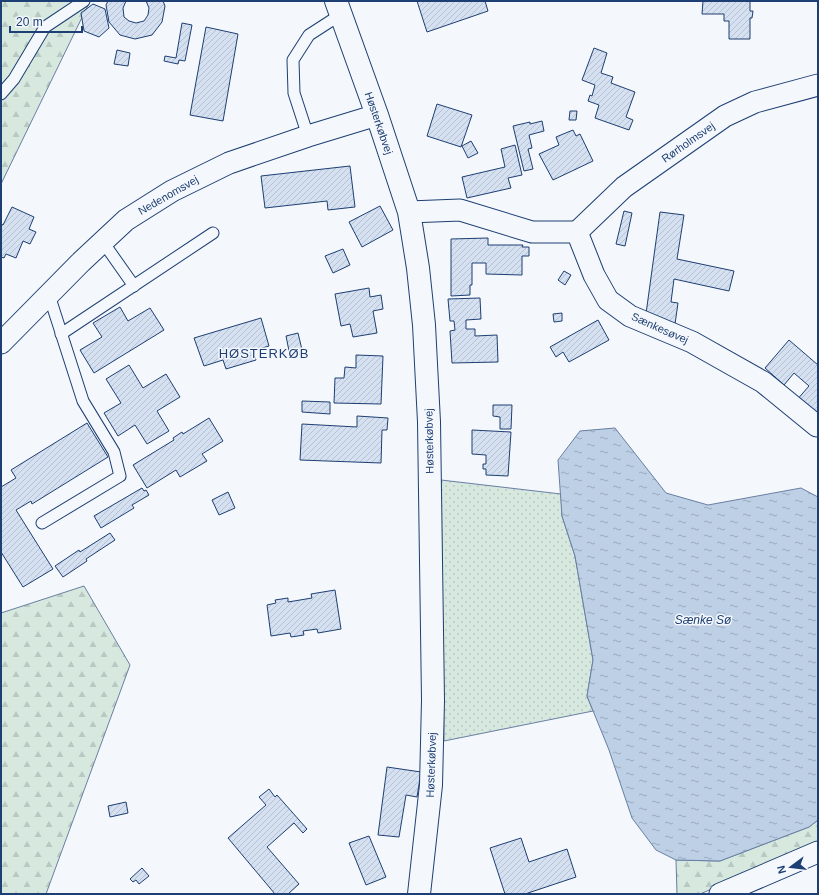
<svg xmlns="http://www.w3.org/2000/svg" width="819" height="895" font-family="Helvetica,sans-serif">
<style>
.grass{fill:url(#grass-dots);stroke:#687fa3}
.forest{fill:url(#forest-firs);stroke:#687fa3}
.water{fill:url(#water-ripples);stroke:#687fa3}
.building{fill:url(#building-hatch);stroke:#1d3f73}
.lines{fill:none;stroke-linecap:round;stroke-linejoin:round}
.lane-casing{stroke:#1d3f73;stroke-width:13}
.street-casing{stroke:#1d3f73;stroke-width:23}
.secondary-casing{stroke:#1d3f73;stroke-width:24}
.lane{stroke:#f4f7fb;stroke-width:11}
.street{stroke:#f4f7fb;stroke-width:21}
.secondary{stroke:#f4f7fb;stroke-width:22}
.labels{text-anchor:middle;stroke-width:3;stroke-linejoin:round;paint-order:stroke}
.street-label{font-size:11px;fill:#1d3f73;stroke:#f4f7fb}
.water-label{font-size:12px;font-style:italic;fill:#1d3f73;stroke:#f4f7fb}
.quarter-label{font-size:13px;letter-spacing:1px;fill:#1d3f73;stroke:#f4f7fb}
</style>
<defs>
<pattern id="grass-dots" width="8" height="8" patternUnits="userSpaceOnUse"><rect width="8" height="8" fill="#d7e8df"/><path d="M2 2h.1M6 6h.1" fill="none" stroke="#b8c8c3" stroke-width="1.8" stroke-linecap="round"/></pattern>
<pattern id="forest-firs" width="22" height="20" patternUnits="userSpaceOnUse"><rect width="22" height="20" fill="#d7e8df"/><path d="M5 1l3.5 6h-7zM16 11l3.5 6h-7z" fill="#b8c8c3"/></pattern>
<pattern id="water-ripples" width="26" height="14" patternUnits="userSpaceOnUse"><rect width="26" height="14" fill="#bed0e5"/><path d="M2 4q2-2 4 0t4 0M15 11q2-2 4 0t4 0" fill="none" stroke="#9aaabe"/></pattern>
<pattern id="building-hatch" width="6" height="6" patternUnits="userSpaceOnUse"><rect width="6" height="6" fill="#d5e0f0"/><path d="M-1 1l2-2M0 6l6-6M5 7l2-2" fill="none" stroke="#b6c1d1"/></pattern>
</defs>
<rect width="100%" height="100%" fill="#f4f7fb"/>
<!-- grass -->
<polygon class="grass" points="441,480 561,494 562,516 575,556 593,660 587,696 593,711 444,741"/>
<!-- forest -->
<g class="forest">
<polygon points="1,1 90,1 1,184"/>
<polygon points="84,586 130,665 46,894 1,894 1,613"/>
<polygon points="818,820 818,861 778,861 700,894 677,894 676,860 720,861 809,827"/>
</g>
<!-- water -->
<polygon class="water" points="615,428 666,493 708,505 801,488 818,497 818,820 809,827 720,861 676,860 656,850 632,818 609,750 587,696 593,660 575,556 562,516 558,460 580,431"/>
<!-- building -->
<g class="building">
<polygon points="108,1 126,1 123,8 124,17 129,21 136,23 144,21 148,15 149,8 146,1 163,1 165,6 162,22 152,35 135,39 120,35 109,22 106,5"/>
<polygon points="417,1 485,1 488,11 427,32"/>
<polygon points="703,1 750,1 750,11 753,11 752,18 750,18 750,39 729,39 729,21 724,21 724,14 702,14"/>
<polygon points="93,4 105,9 109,28 99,37 84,31 81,13"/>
<polygon points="182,23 192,25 185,61 179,60 178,64 164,61 165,56 176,58"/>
<polygon points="206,27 238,34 223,121 190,115"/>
<polygon points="594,48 607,53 601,73 613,77 611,83 635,92 626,117 633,120 629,130 595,118 599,105 588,101 590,95 592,96 595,85 582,80"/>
<polygon points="117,50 130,53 128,66 114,64"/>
<polygon points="437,104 472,115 461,147 427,136"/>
<polygon points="570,111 577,111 576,120 569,120"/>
<polygon points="542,121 544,131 529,135 532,148 528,149 533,169 524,171 513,126 530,122 530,124"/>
<polygon points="573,130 576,136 580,134 593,161 553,180 539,154 559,145 556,137"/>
<polygon points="471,141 478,153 468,158 462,146"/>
<polygon points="515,145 522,175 508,178 511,188 467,198 462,177 505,167 501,149"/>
<polygon points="350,166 355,207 328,210 327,201 265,208 261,176"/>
<polygon points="380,206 393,230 362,247 349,222"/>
<polygon points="12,207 34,217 29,229 36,232 30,244 23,241 16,258 6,254 4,258 1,257 1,224 3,225"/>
<polygon points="624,211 632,213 625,246 616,244"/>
<polygon points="660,212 684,215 677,259 734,271 729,291 674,279 671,302 678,303 675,324 645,321"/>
<polygon points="488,238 488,245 523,245 522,247 529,247 529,256 522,256 522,275 486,274 486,263 472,263 472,285 470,285 470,295 451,296 451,239"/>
<polygon points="343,249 350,265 333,273 325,256"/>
<polygon points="564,271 571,275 565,285 558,280"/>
<polygon points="369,288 370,297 381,295 383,309 373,311 377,333 353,337 350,324 341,326 335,294"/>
<polygon points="480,298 481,319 466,320 466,329 475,329 475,336 497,335 498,362 452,363 450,331 455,330 454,321 450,321 448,299"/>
<polygon points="120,307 128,321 150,308 164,330 94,373 80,350 102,337 93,323"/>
<polygon points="562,313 562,321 554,322 553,314"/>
<polygon points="261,318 269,346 253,351 256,360 226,369 223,360 204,366 194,338"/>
<polygon points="598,320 609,340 569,362 563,352 556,357 550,347"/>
<polygon points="298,333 303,354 290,356 286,336"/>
<polygon points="789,340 818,365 818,420 796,401 809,386 794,373 784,385 765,368"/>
<polygon points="356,355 383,356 381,404 334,403 335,378 344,378 345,367 356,368"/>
<polygon points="129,365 143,388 166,374 180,397 157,411 169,431 147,444 135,425 118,436 104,413 121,403 106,379"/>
<polygon points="302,401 330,402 330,414 302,412"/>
<polygon points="493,405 512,405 511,429 500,429 500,417 493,416"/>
<polygon points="357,416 388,418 387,430 382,430 381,463 300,460 302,424 357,427"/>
<polygon points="209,418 223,441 202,454 207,461 180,477 176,470 147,488 133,465 174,440 173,438 182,432 183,434"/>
<polygon points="87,423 108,457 32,504 31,501 16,510 53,569 23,587 1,552 1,487 16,478 11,470"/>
<polygon points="472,430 511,432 508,476 486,475 486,469 483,469 483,464 486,464 486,455 472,454"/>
<polygon points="142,488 144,491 146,490 149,495 132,505 134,508 101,528 94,516"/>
<polygon points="228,492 235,508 219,515 212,500"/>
<polygon points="110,533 115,540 86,559 87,561 63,577 55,566 79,550 80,552"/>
<polygon points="335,590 341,629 318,633 317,629 303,631 304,635 291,637 290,633 271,636 267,605 276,603 275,600 288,598 288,602 312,598 311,594"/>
<polygon points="387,767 421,772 417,797 406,795 399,837 378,835"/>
<polygon points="269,789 275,797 277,795 307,829 303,833 294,823 267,847 299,884 288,894 275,894 228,838 266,805 259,797"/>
<polygon points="126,802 128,813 110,817 108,806"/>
<polygon points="369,836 386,877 366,885 349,843"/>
<polygon points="521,838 529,862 567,849 576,877 525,894 505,894 490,848"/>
<polygon points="142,868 149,876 139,884 136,880 133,882 130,879"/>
</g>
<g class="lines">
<!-- lane casing -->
<g class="lane-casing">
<g id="lane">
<polyline points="1,94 14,79 45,27 84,1"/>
<polyline points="308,136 294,93 293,60 309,35 340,15"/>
<polyline points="103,242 134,286"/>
<polyline points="61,334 213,233"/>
<polyline points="42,523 120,476 114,452 83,401 49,295"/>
</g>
</g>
<!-- street casing -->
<g class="street-casing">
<g id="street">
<polyline points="409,212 460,210 532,232 577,232 594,275 608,300 630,316 692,342 763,382 817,426"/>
<polyline points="577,232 624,187 725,116 755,102 818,85"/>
<polyline points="1,343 81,262 126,220 172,191 229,163 308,136 377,115"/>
<polyline points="720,894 818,852"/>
</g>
</g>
<!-- secondary casing -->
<g class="secondary-casing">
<polyline id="secondary" points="336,1 377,115 409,212 418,268 424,325 429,422 433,700 431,785 419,894"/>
</g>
<!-- lane -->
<use href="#lane" class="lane"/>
<!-- street -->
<use href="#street" class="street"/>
<!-- secondary -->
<use href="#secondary" class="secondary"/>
</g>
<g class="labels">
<!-- street labels -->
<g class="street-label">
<text transform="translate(379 123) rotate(71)" y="4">Høsterkøbvej</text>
<text transform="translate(688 142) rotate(-35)" y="4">Rørholmsvej</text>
<text transform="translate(168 195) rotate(-30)" y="4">Nedenomsvej</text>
<text transform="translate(660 328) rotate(24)" y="4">Sænkesøvej</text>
<text transform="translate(429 441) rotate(-91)" y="4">Høsterkøbvej</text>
<text transform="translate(431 765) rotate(-88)" y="4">Høsterkøbvej</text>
</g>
<!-- water labels -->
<g class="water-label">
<text x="703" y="624">Sænke Sø</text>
</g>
<!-- quarter labels -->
<g class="quarter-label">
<text x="264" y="358">HØSTERKØB</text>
</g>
</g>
<!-- border -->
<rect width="819" height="895" fill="none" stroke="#1d3f73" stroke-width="4"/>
<!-- north arrow -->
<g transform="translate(791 867) rotate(255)" stroke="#f4f7fb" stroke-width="3" paint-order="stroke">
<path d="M0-3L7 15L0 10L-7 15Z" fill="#1d3f73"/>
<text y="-6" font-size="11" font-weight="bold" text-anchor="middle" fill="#1d3f73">N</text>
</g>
<!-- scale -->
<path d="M10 26v6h72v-6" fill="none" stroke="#1d3f73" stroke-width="2"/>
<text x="16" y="26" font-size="12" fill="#1d3f73" stroke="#f4f7fb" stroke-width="3" paint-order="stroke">20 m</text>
</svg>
